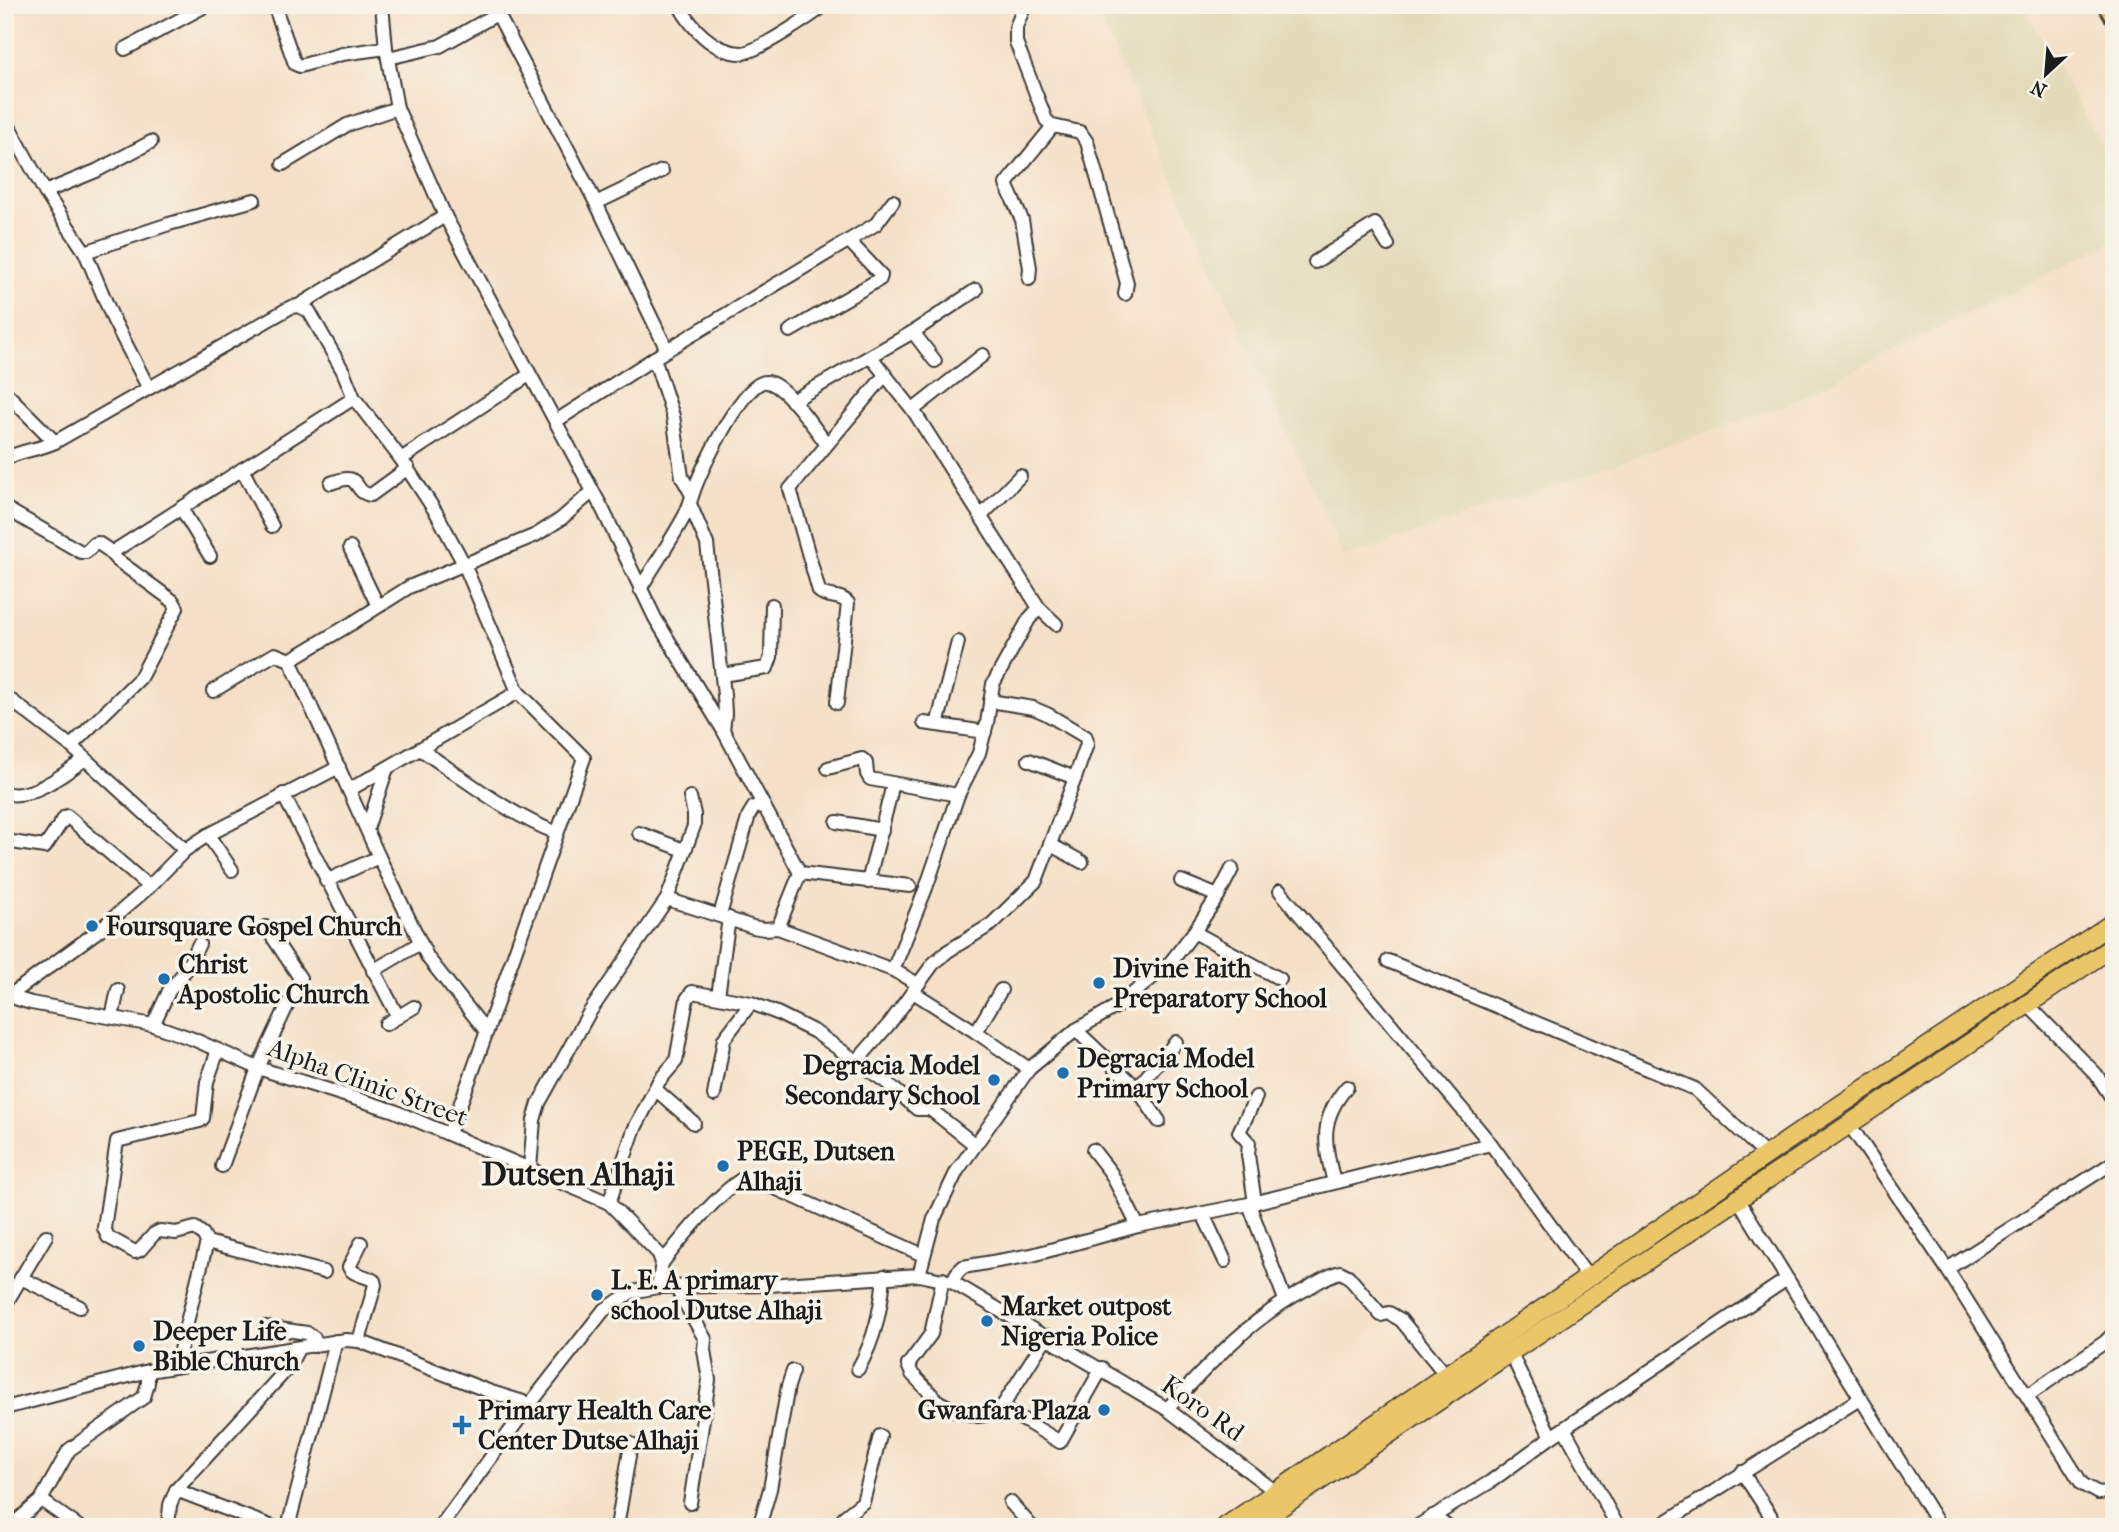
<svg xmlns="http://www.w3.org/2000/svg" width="2119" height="1532" font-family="'IM FELL French Canon',serif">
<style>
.built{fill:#e4dbba}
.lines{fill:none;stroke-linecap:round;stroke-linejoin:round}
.minor-casing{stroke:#3d3936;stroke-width:16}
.primary-casing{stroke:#3d3936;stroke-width:21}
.trunk-casing{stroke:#3d3936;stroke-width:23}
.minor{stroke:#fff;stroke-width:12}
.primary{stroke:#ebc669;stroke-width:18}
.trunk{stroke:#ebc669;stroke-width:19}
.poi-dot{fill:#1f6fb2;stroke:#f7f3e8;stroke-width:2.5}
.labels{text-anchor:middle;stroke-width:7;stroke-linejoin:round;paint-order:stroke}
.poi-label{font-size:26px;font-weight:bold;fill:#1c1c1c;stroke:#f7f3e8;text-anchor:start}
.street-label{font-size:26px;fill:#1c1c1c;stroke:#f7f3e8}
.district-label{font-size:33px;font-weight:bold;fill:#1c1c1c;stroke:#f7f3e8}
</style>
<rect width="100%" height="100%" fill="#f7f3e8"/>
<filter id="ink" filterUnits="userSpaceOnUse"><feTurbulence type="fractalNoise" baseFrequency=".0143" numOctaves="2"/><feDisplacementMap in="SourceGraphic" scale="14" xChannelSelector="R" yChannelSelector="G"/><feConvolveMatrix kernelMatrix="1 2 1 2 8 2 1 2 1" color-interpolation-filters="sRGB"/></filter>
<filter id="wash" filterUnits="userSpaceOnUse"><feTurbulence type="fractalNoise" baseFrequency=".00686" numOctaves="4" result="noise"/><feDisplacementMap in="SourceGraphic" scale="28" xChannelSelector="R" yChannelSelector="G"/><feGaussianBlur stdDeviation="1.57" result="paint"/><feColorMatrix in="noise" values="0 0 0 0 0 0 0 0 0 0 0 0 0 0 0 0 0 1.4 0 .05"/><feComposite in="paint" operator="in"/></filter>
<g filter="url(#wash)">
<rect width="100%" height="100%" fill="#f5e0c7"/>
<!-- built -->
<polygon class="built" points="1094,5 2022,5 2114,167 2114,241 1782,406 1344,558"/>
</g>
<g filter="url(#ink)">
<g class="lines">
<!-- minor casing -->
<g class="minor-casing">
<g id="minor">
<polyline points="274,5 295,64 300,66 342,54 386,48"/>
<polyline points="382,5 386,48 397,108 445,216 603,510 655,618 723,730 800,873"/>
<polyline points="493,5 596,203 667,350"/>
<path d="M679,5C691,27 713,52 741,53C756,53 811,16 825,5"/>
<polyline points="1025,5 1016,27 1016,42 1046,120 1053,126 1080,132 1087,142 1127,283 1125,294"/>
<polyline points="125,49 207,5"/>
<polyline points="388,58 440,46 497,14"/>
<polyline points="5,119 45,192 85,252 113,319 148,387"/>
<polyline points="283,164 347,125 397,108"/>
<polyline points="45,192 96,171 151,142"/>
<polyline points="596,203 662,171"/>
<polyline points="85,252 169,224 254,200"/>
<polyline points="1315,262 1375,224 1388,245"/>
<polyline points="1029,279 1030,268 1022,220 1006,184 1053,126"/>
<polyline points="298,306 309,311 343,371 354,398 401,459 437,514 464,564 518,692 584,758 472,1073 449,1134"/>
<polyline points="790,331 880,279 881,275 849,241"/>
<polyline points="913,332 935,361"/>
<polyline points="871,357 913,410 1039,608 1056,624"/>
<polyline points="654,358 673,416 682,477 692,495"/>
<polyline points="5,392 55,442"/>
<polyline points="792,401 913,332 976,290"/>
<polyline points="913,410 983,355"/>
<polyline points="556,421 667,350 876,224 893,201"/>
<path d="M5,459C21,450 39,450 55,442L291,307L298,306L445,216"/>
<polyline points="401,459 529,375"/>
<polyline points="242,469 272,526"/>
<path d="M331,483C364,470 350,492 371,495L408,468"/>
<polyline points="690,504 707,544 724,695 725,714 723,730"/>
<polyline points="5,508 81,552 86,552 94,544 98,543 107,549 117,560 173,601 177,608 140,678 71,746"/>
<polyline points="181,508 210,556"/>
<polyline points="981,516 1020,476"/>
<polyline points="350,548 378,606"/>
<polyline points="111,553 354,398"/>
<path d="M640,589C655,564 671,541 685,515C690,505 692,495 696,485C703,466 745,378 767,382C786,385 814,428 826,443"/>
<polyline points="290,660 354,622 409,587 536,535 561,519 592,492"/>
<polyline points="722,675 767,668 771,657 772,605"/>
<polyline points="213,691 275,654 290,660 379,857 428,958 486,1031"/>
<polyline points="5,699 12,701 71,746 185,850"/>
<path d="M837,703L848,603C841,594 827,599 819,591L790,489L885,375"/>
<polyline points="924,723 985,732"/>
<polyline points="937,725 958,642"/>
<path d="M420,749C465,779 506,813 557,833"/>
<polyline points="1029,760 1075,778"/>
<polyline points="828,768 862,759 866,763 867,774 870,779 958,795"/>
<polyline points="349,790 518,692"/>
<path d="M5,793C30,801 66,773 85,759"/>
<polyline points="283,794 398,1017"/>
<polyline points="837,822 882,830"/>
<polyline points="367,829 387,768"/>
<polyline points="639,833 684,850"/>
<polyline points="208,835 232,870"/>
<polyline points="5,841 45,847 65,817 67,816 149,887"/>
<polyline points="1051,845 1082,862"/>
<polyline points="800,873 910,886"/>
<polyline points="326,881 379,857"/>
<polyline points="1181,881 1218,896"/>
<polyline points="868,882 891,792"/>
<polyline points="1280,891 1491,1144 1588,1277"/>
<polyline points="667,899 753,927 764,929 778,928 893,970 918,984"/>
<polyline points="720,915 749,815 754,807 764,806"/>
<polyline points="778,928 800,873"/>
<polyline points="1194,932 1280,979"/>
<polyline points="1388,961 1695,1089 1766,1155"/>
<polyline points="893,970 926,888 958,795 979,753 987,723 993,684 1029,619 1039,608"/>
<polyline points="373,971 420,943"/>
<polyline points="913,992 976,1032 1029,1069"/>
<polyline points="5,995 31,1003 153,1025 193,1039 258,1068 392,1110 609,1203 659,1254 662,1263 658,1287"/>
<polyline points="718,996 729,918"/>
<polyline points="5,999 98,931 149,887 185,850 208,835 339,767"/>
<polyline points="2027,1004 2096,1074 2114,1101"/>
<polyline points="112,1017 118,990"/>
<polyline points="386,1024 414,1007"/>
<polyline points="153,1025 169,991 186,970 199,944"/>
<polyline points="1076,1030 1137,1088 1159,1121"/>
<polyline points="976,1032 1001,990"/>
<polyline points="857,1061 890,1023 933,964 948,951 992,924 1036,881 1075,778 1087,744 1086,737 1047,714 1033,708 990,701"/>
<polyline points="1137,1088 1176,1042"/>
<polyline points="655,1089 694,1123"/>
<polyline points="714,1095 724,1039 751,1003"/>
<polyline points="1849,1124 1947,1269 2082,1484 2098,1493 2114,1491"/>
<polyline points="1093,1150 1111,1173 1138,1226"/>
<polyline points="222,1166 258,1068 300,978 266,927"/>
<polyline points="530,1168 534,1120 539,1103 589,1013 667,899 694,826 694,814 690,797"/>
<path d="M1334,1182C1324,1144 1319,1119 1347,1087"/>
<polyline points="1738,1199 1940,1527"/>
<polyline points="609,1203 634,1130 659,1081 676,1061 687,999 692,992 751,1003 777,1013 815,1032 886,1082 917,1109 930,1109 974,1144"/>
<polyline points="1255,1203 1248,1155 1249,1143 1239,1132 1256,1097"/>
<polyline points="1249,1204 1285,1300"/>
<polyline points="1203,1214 1225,1261"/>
<polyline points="207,1242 324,1272"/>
<path d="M662,1263C680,1240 720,1191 744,1178L777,1189L923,1255"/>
<polyline points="1947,1269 2114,1162"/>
<polyline points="919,1275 934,1219 957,1171 1029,1069 1076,1030 1119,1005 1170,963 1194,932 1218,896 1232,869"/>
<polyline points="21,1278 80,1307"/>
<polyline points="943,1279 931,1334 908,1365 912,1374 939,1402 957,1411 978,1416 985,1415 1002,1407 1047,1336"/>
<polyline points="952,1282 957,1273 963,1267 1032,1255 1138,1226 1249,1204 1491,1144"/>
<polyline points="676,1287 705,1339 704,1350 709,1380 690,1503"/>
<polyline points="5,1305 46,1236"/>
<polyline points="265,1327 307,1333 314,1338 313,1346"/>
<path d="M359,1341L375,1285L374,1281C366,1275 353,1276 349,1267L361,1243"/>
<polyline points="1510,1352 1551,1437"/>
<polyline points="176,1366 207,1242 203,1234 195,1228 176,1233 160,1231 154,1234 140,1250 135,1252 108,1237 104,1228 117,1141 200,1121 203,1118 207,1082 218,1050"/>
<path d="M858,1369C875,1339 881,1310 884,1276"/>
<polyline points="2027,1396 2105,1342 2114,1333"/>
<polyline points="1002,1407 1060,1442 1102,1368"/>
<polyline points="5,1408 148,1371 346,1340 359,1341 491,1392 530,1404"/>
<path d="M1167,1409C1210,1363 1250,1319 1306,1289C1317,1283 1328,1275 1340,1272L1348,1276L1381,1315L1389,1313L1401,1320L1446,1375"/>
<polyline points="1565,1430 1618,1527"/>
<polyline points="1742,1472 1778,1527"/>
<polyline points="176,1490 273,1527"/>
<polyline points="41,1500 79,1527"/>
<polyline points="1010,1502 1032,1527"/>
<polyline points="1433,1516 1448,1527"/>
<polyline points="10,1527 41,1500 69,1450 144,1397 148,1383 148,1371"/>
<polyline points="168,1527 170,1505 176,1490 288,1368 298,1349"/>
<polyline points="288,1527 336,1341"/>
<polyline points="440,1527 530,1404 603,1311 631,1292 658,1287 768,1285 919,1275 952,1282 1167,1409 1276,1492"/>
<polyline points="617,1527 631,1444"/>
<polyline points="759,1527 770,1489 788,1386 793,1371"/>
<polyline points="841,1527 844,1517 863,1502 880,1436"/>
<polyline points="1416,1527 1490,1482 1551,1437 1787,1279"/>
<polyline points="1658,1527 1861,1398"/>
</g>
</g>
<!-- primary casing -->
<g class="primary-casing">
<g id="primary">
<polyline points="1225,1527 1800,1132 2114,922"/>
<polyline points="1251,1527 2114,946"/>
</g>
</g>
<!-- trunk casing -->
<g class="trunk-casing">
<polyline id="trunk" points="2108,5 2114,15"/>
</g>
<!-- minor -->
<use href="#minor" class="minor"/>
<!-- primary -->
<use href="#primary" class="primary"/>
<!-- trunk -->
<use href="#trunk" class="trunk"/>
</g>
</g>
<!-- markers -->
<g class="poi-dot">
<circle cx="92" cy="926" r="7"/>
<circle cx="164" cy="979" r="7"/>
<circle cx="1099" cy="983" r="7"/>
<circle cx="1063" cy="1073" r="7"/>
<circle cx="994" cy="1080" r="7"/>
<circle cx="723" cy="1166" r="7"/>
<circle cx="597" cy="1295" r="7"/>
<circle cx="987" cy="1321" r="7"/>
<circle cx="139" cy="1346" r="7"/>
<circle cx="1104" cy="1410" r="7"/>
<path d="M458.5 1414.5h7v7h7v7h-7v7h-7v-7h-7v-7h7z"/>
</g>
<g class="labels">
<!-- poi labels -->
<g class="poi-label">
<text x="106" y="935">Foursquare Gospel Church</text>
<text x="178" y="973">Christ<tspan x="178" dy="30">Apostolic Church</tspan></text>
<text x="1113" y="977">Divine Faith<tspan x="1113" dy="30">Preparatory School</tspan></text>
<text x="1077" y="1067">Degracia Model<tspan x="1077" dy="30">Primary School</tspan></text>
<text x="980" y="1074" text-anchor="end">Degracia Model<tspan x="980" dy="30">Secondary School</tspan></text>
<text x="737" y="1160">PEGE, Dutsen<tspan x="737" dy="30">Alhaji</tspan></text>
<text x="611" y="1289">L. E. A primary<tspan x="611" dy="30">school Dutse Alhaji</tspan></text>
<text x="1001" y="1315">Market outpost<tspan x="1001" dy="30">Nigeria Police</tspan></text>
<text x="153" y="1340">Deeper Life<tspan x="153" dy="30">Bible Church</tspan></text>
<text x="478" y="1419">Primary Health Care<tspan x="478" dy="30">Center Dutse Alhaji</tspan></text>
<text x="1090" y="1419" text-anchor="end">Gwanfara Plaza</text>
</g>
<!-- street labels -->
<g class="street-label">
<text transform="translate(368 1082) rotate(20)" y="9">Alpha Clinic Street</text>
<text transform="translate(1203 1408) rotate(35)" y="9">Koro Rd</text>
</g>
<!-- district labels -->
<g class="district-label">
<text x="578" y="1185">Dutsen Alhaji</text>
</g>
</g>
<!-- margin -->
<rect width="2119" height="1532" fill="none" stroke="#f7f3e8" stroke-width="28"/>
<!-- north arrow -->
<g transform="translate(2046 74) rotate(206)" stroke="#f7f3e8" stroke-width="5" paint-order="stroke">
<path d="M0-5L12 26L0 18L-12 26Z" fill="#1c1c1c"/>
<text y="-10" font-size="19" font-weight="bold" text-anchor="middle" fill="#1c1c1c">N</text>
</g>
</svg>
